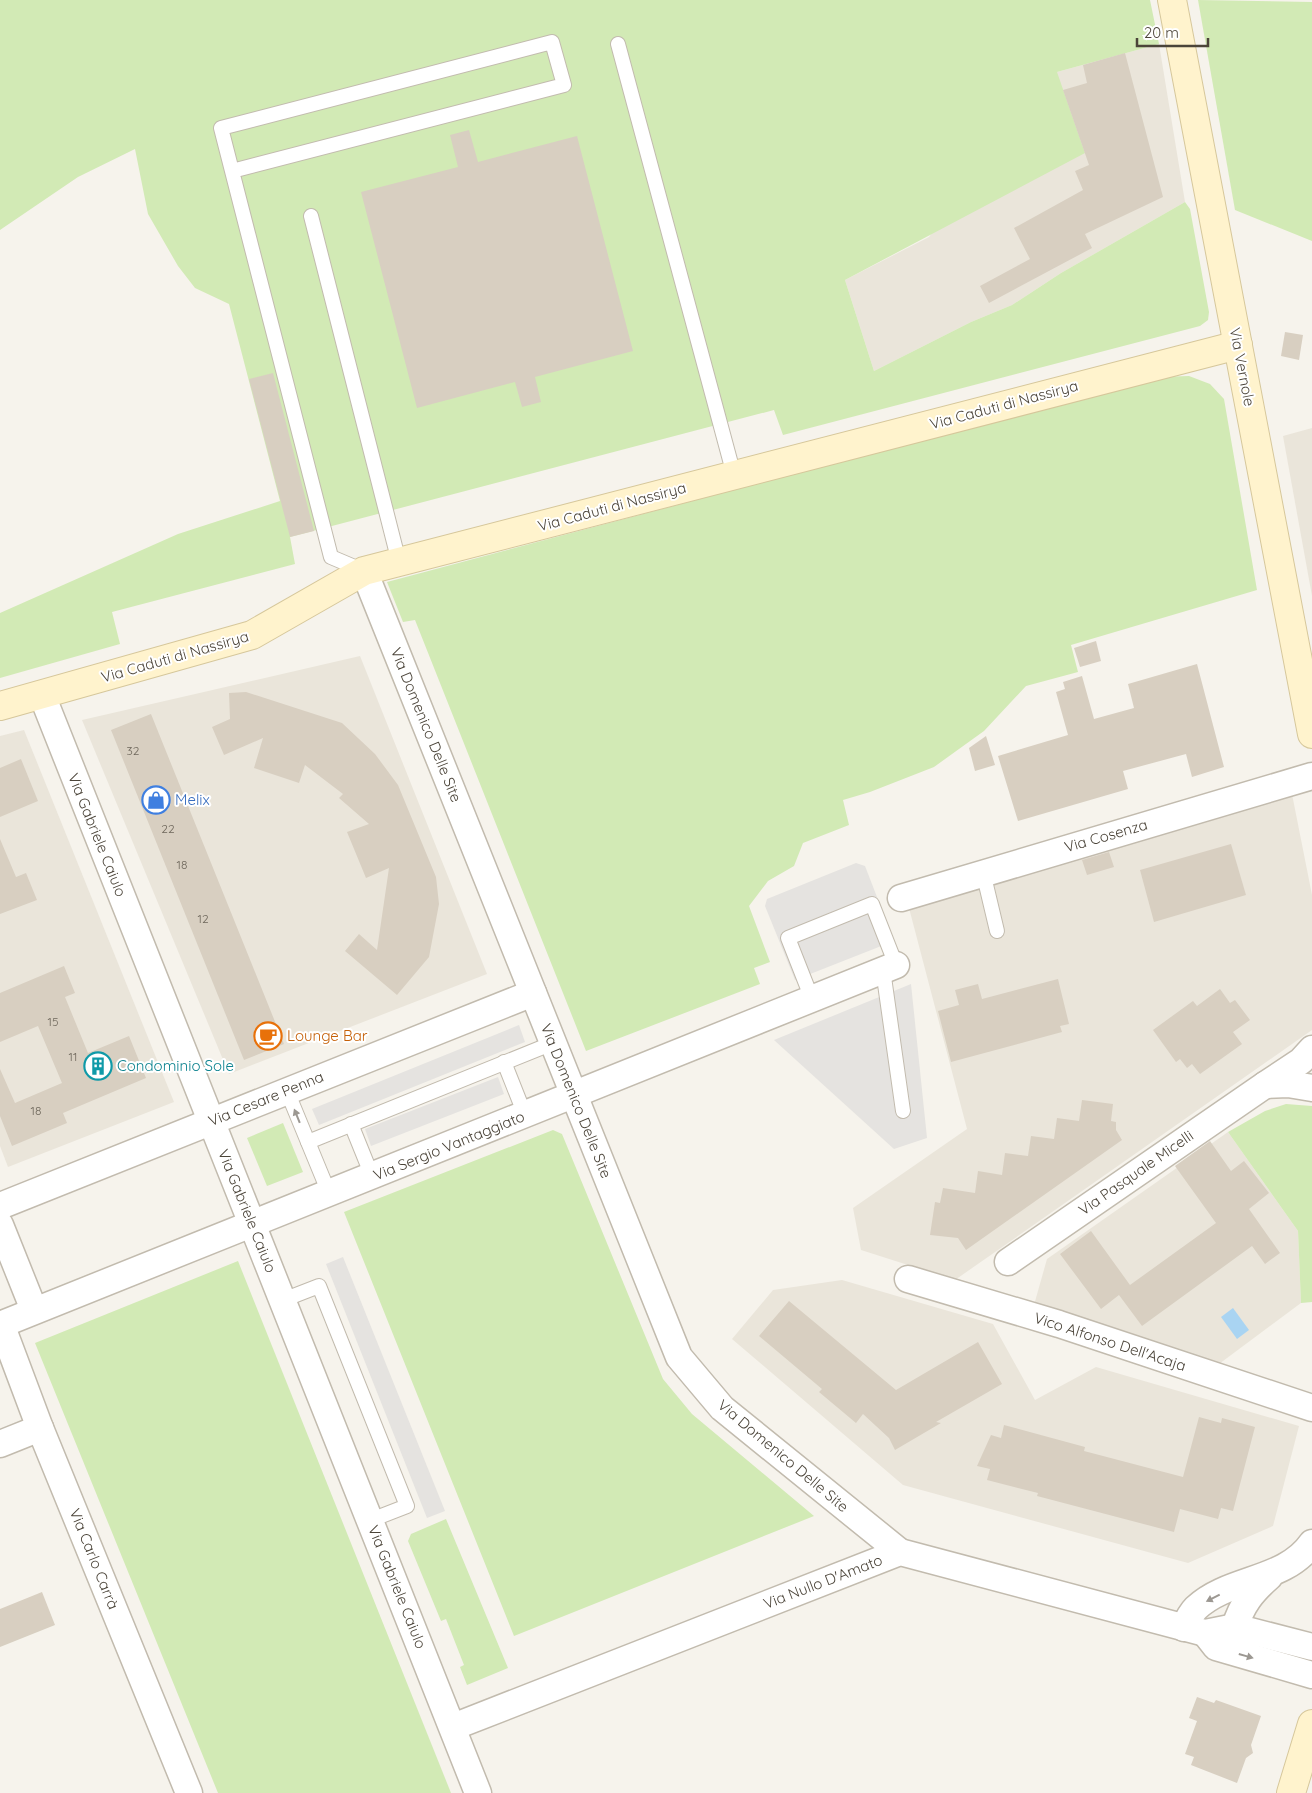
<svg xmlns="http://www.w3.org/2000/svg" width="1312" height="1793" font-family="Quicksand,sans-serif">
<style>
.residential{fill:#eae5da}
.green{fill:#d2eab5}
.parking{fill:#e5e3e0}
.water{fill:#a9d4f2}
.building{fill:#d8cfc1}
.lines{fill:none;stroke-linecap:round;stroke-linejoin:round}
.lane-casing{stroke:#c2bbae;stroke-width:16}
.street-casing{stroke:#c2bbae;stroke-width:29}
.secondary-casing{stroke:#d6c79b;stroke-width:30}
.lane{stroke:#fff;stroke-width:14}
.street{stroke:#fff;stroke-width:26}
.secondary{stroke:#fff3cd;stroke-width:28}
.oneway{fill:#9c9892}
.labels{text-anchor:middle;stroke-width:4;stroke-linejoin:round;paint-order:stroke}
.number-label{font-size:12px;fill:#6e675b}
.street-label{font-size:15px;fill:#4b4439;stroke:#fff}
.shop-label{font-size:15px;fill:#366cbe;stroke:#fff;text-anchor:start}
.food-label{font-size:15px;fill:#c56008;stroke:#fff;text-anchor:start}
.culture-label{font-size:15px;fill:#0d838f;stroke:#fff;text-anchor:start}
</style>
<rect width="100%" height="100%" fill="#f6f3ec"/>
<!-- residential -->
<g class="residential">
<polygon points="1159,44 1185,202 1061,273 1012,305 971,322 874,371 845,280 929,237 1057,72"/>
<polygon points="1312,428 1312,596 1283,436"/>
<polygon points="360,656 487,974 229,1074 82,720"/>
<polygon points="24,730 174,1102 8,1167 0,1146 0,736"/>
<polygon points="1291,789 1312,895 1312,1030 955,1280 861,1250 853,1208 967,1129 909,908"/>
<polygon points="1228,1132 1298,1231 1301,1303 1219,1364 1034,1305 1047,1259"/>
<polygon points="842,1280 993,1324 1035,1400 1096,1367 1299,1426 1273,1526 1188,1563 903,1485 732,1339 773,1290"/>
</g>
<!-- green -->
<g class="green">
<polygon points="0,0 1150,0 1159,44 1057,72 1085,153 845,280 874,371 971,322 1012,305 1061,273 1185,202 1190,209 1209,312 1208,320 1200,326 783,435 774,410 290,537 295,564 112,612 120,644 0,678 0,613 178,534 280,501 229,304 195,288 178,266 148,214 135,149 78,177 0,230"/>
<polygon points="1198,0 1312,2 1312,241 1235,210"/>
<polygon points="1189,376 1210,384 1224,399 1257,590 1071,645 1078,672 1026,686 984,731 934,767 870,792 843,800 849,825 803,843 794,866 768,881 749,906 770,962 754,968 760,984 586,1051 415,620 403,622 387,582 1159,377"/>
<polygon points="1286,1104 1312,1106 1312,1302 1301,1303 1298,1231 1228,1132 1265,1111"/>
<polygon points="283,1123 303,1172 267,1186 247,1138"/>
<polygon points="553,1130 562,1134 663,1379 692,1414 814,1516 514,1636 344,1212"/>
<polygon points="238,1261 451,1793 218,1793 35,1343"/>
<polygon points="446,1519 508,1668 467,1685 460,1667 464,1665 446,1619 441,1621 408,1541 411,1534"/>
</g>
<!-- parking -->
<g class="parking">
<polygon points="856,863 865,866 894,941 795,980 765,906 767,899"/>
<polygon points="911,984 927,1138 894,1149 774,1040"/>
<polygon points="519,1025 525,1042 319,1125 312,1109"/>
<polygon points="498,1077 504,1094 371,1146 365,1129"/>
<polygon points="343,1257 445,1511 427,1518 326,1264"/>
</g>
<!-- water -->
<polygon class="water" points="1233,1308 1249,1330 1237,1339 1221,1317"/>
<!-- building -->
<g class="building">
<polygon points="1125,53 1163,197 1085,234 1092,248 989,303 980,286 1030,259 1014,228 1083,190 1075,171 1089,165 1063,90 1087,83 1083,65"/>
<polygon points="469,130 478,162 577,136 633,351 535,377 541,402 522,407 515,382 417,408 361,192 458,167 450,135"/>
<polygon points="1285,332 1303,335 1299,360 1281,356"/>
<polygon points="273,373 314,531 290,537 249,379"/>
<polygon points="1096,641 1101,661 1080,667 1074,648"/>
<polygon points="1197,664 1224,767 1192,777 1186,754 1123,771 1128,789 1018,821 998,756 1068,735 1056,692 1065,689 1063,682 1082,676 1094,719 1134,708 1128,684"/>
<polygon points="246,692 342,723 375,754 398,785 436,877 439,904 429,957 397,995 345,951 359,934 377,950 389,868 366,878 347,832 369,824 339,798 343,794 305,765 299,783 254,768 263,738 224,755 212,727 230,719 229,693"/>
<polygon points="151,714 284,1044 244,1060 111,730"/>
<polygon points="986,736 995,765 975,771 969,748"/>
<polygon points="21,759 38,801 0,817 0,768"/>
<polygon points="0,839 16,877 26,873 37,900 0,914"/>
<polygon points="1231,844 1246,895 1154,922 1140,870"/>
<polygon points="1109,852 1114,867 1087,875 1082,860"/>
<polygon points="64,966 75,993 65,997 88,1053 129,1036 146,1078 63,1113 67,1123 12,1146 0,1116 0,1069 15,1103 62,1083 38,1026 0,1042 0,993"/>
<polygon points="1058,979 1069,1024 1060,1026 1062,1032 951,1062 938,1011 959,1005 955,990 978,984 982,999"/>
<polygon points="1220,989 1230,1003 1235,1000 1250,1020 1233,1032 1242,1044 1200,1074 1192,1064 1187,1068 1180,1059 1176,1062 1153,1030 1193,1001 1197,1006"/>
<polygon points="1082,1100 1113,1104 1111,1121 1116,1122 1116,1130 1122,1140 966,1250 958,1238 930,1235 935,1202 940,1203 943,1188 975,1193 978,1171 1002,1175 1005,1153 1028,1156 1031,1136 1054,1139 1057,1118 1079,1121"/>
<polygon points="1210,1141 1231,1171 1244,1161 1269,1193 1249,1209 1280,1253 1265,1264 1252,1246 1142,1326 1119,1295 1101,1309 1060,1254 1091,1231 1130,1285 1216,1223 1175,1166"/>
<polygon points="789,1301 896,1390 978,1342 1002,1384 936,1422 941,1423 895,1450 889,1438 863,1414 856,1423 819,1392 822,1389 759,1336"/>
<polygon points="1199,1417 1221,1423 1222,1418 1255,1427 1233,1511 1221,1508 1218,1519 1180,1509 1174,1532 1037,1496 1038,1493 987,1480 990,1469 977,1466 991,1435 1001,1438 1004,1425 1085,1447 1084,1451 1183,1477"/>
<polygon points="42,1592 55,1625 0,1647 0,1609"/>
<polygon points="1197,1697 1214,1703 1216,1700 1261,1716 1251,1745 1253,1753 1246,1758 1237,1783 1191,1765 1194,1757 1185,1754 1197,1721 1189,1718"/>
</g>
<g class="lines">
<!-- lane casing -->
<g class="lane-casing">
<g id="lane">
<polyline points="618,44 734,475"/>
<polyline points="232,171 221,128 552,42 564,85 232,171 331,557 364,571"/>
<polyline points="311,216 399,562"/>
<polyline points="983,872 997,931"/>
<polyline points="883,970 903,1111"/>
<polyline points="812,999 788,938 872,904 896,965"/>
<polyline points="504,1062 525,1115"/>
<polyline points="287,1091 329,1193"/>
<polyline points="351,1124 372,1176"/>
<polyline points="308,1142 553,1043"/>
<polyline points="283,1300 319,1286 407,1506 371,1520"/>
</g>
</g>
<!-- street casing -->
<g class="street-casing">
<g id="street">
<polyline points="364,571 679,1357 722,1408 900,1552"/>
<polyline points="42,695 478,1793"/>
<polyline points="901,898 1312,776"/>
<polyline points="1265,1085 1288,1084 1312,1088"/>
<polyline points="0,1206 533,993"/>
<polyline points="0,1225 34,1310"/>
<polyline points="1008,1262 1265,1085 1301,1061 1312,1049"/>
<polyline points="908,1279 1059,1324 1312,1408"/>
<polyline points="1,1324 40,1428 189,1793"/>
<polyline points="0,1325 896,965"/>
<polyline points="0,1444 40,1428"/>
<path d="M1235,1627C1242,1604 1252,1592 1269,1577"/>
<path d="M1184,1628C1187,1621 1191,1613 1196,1608C1229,1577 1285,1582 1312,1543"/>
<polyline points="1205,1633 1216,1647 1312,1675"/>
<polyline points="453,1727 900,1552 1205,1633 1235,1627 1312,1647"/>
</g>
</g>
<!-- secondary casing -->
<g class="secondary-casing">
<g id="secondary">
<polyline points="1172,0 1312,734"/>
<polyline points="0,706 252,635 364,571 1238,345"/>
<polyline points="1291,1793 1312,1724"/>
</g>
</g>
<!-- lane -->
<use href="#lane" class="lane"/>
<!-- street -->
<use href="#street" class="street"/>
<!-- secondary -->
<use href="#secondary" class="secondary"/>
</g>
<!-- one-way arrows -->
<defs><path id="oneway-solid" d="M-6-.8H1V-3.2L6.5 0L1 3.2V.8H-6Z" transform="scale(1.25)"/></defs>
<g class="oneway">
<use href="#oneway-solid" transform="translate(297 1116) rotate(-112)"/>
<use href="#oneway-solid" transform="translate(1213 1598) rotate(153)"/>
<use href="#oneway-solid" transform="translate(1246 1656) rotate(16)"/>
</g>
<!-- icons -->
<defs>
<g id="shop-ring" transform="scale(1.4375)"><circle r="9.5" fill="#fff" stroke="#3f7fe0" stroke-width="1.5"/><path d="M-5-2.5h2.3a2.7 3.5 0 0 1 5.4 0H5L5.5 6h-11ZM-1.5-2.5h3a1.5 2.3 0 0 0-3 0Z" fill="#3f7fe0"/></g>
<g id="cafe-ring" transform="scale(1.4375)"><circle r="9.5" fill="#fff" stroke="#e8710a" stroke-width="1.5"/><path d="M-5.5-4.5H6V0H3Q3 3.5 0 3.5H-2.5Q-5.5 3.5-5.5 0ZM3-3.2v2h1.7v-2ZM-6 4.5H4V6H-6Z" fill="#e8710a"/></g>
<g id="building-ring" transform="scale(1.4375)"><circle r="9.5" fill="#fff" stroke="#0f9aa8" stroke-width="1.5"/><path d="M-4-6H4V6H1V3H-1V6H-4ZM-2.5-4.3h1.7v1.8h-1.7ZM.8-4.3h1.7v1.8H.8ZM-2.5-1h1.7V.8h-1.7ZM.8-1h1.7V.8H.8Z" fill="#0f9aa8"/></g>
</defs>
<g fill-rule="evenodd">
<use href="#shop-ring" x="156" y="800"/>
<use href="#cafe-ring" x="268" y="1036"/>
<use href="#building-ring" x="98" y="1066"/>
</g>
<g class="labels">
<!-- number labels -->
<g class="number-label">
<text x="133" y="755">32</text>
<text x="168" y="833">22</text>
<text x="182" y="869">18</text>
<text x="203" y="923">12</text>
<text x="53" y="1026">15</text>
<text x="73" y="1061">11</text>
<text x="36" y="1115">18</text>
</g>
<!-- street labels -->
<g class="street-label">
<text transform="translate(1242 367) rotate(79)" y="5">Via Vernole</text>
<text transform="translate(1004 405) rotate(-15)" y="5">Via Caduti di Nassirya</text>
<text transform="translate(612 507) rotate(-15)" y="5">Via Caduti di Nassirya</text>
<text transform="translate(175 657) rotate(-16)" y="5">Via Caduti di Nassirya</text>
<text transform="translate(426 725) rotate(68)" y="5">Via Domenico Delle Site</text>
<text transform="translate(97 835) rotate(68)" y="5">Via Gabriele Caiulo</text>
<text transform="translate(1106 836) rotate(-16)" y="5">Via Cosenza</text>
<text transform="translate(266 1099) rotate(-22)" y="5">Via Cesare Penna</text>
<text transform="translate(576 1101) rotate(68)" y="5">Via Domenico Delle Site</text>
<text transform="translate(449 1146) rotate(-22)" y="5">Via Sergio Vantaggiato</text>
<text transform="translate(1136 1173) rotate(-35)" y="5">Via Pasquale Micelli</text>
<text transform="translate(247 1211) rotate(68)" y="5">Via Gabriele Caiulo</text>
<text transform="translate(1110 1342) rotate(18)" y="5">Vico Alfonso Dell'Acaja</text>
<text transform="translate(783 1456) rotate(40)" y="5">Via Domenico Delle Site</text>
<text transform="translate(94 1559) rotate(68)" y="5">Via Carlo Carrà</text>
<text transform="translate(823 1582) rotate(-21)" y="5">Via Nullo D'Amato</text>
<text transform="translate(397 1587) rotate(68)" y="5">Via Gabriele Caiulo</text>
</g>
<!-- shop labels -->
<g class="shop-label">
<text x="175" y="805">Melix</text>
</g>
<!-- food labels -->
<g class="food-label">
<text x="287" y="1041">Lounge Bar</text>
</g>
<!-- culture labels -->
<g class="culture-label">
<text x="117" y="1071">Condominio Sole</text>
</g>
</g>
<!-- scale -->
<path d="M1137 38v8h71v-8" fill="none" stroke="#4b4439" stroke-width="2.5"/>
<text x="1144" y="38" font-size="15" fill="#4b4439" stroke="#ffffff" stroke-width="4" paint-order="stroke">20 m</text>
</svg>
